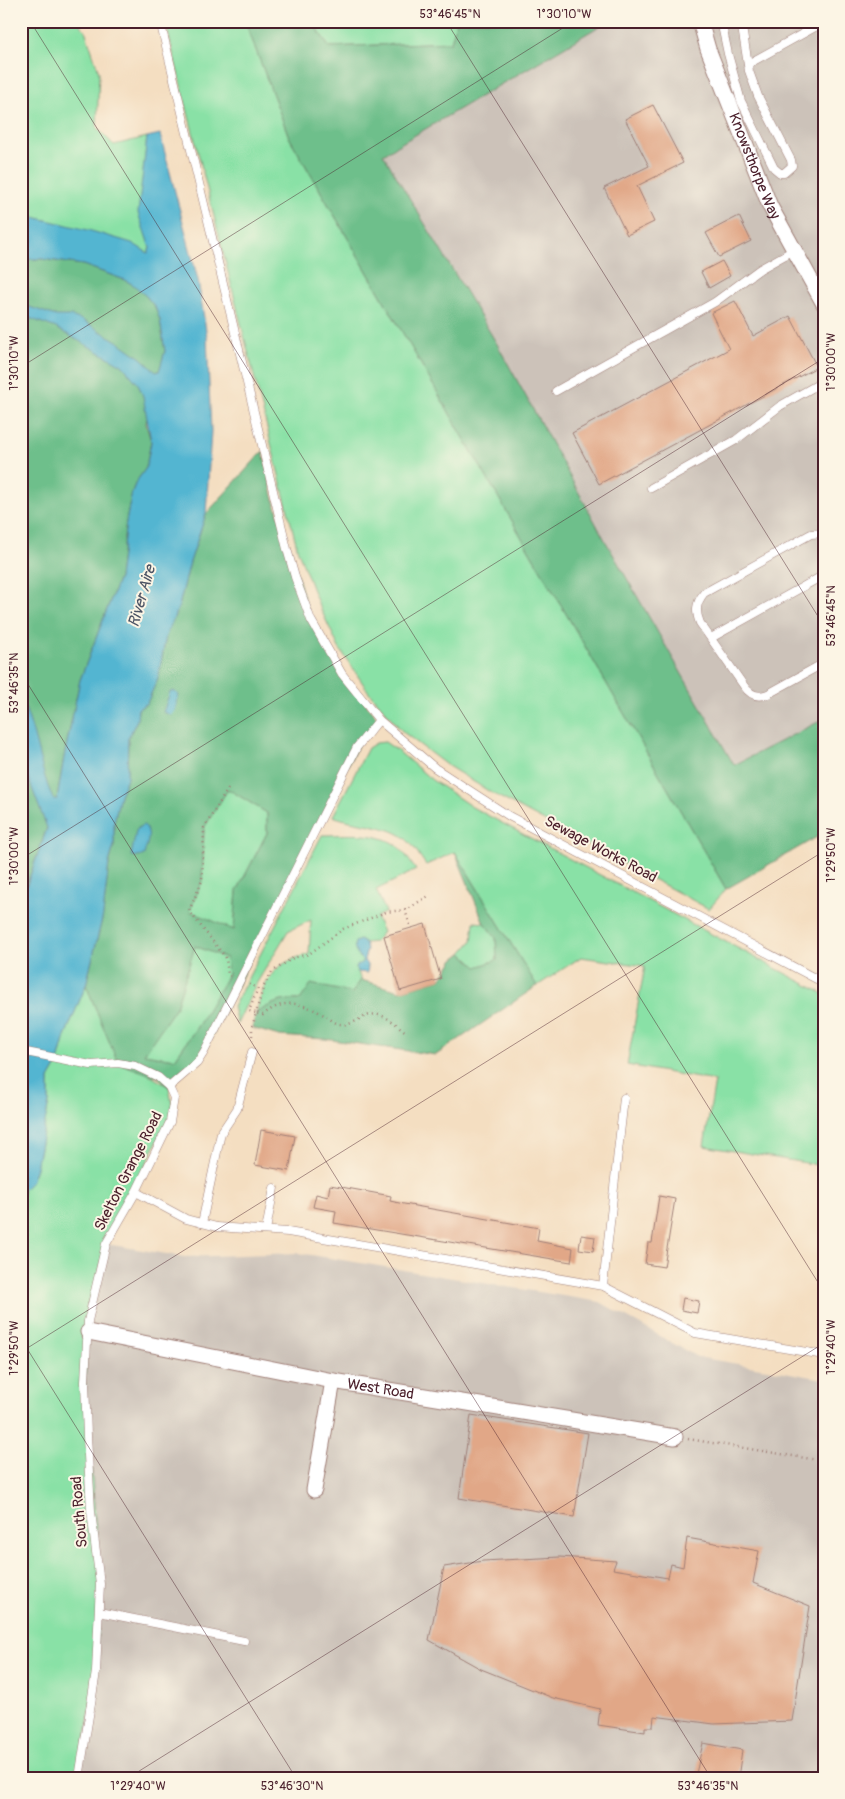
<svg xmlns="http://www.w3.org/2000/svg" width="845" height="1799" font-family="Pangolin,sans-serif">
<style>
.industrial{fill:#ccc2b9}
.green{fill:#89e1a6;stroke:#6a8068}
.forest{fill:#6ebf8b;stroke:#5c6f5b;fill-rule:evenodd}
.water{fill:#53b5d1;stroke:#4e6a7e}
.building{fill:#e1a787}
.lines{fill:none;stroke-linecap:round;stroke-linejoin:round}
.service-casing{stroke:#9f7e76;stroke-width:9}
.minor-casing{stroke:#9f7e76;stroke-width:17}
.path{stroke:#9f7e76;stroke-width:2.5;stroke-dasharray:1 4;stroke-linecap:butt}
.service{stroke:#fff;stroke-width:8}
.minor{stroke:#fff;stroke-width:15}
.ticks{fill:none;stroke:#4a1f2b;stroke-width:1;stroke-opacity:0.45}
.labels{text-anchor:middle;stroke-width:4;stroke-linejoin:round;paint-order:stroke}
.street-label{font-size:15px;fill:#4a1f2b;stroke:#fcf5e5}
.water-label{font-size:16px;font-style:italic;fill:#4d5465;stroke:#fcf5e5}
.neatline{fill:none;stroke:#4a1f2b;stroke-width:2}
.ticks-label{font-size:12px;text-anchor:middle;fill:#4a1f2b}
</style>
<rect width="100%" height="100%" fill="#fcf5e5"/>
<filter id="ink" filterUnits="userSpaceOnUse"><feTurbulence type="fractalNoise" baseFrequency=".02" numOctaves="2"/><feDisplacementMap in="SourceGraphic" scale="10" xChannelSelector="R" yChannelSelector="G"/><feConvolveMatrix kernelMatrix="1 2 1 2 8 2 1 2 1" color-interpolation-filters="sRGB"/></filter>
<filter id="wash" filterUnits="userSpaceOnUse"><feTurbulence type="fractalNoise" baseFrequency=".0096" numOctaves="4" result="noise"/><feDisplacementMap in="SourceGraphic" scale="20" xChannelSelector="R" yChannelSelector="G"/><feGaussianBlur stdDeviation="1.12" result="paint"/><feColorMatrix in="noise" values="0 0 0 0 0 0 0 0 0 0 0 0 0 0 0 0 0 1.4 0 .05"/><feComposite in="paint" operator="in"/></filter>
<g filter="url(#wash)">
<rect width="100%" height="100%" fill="#f4dec1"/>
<!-- industrial -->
<g class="industrial">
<polygon points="608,21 824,21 824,719 734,766 606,542 497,344 383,154"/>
<polygon points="106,1244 184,1257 299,1253 600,1302 697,1357 824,1379 824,1778 67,1778 83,1310"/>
</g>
<!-- green -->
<g class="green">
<path d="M21,21H77L85,30L99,72L97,128L114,145L147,137L139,213L150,248L148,253C132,244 121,241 104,236C77,228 49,221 21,214Z"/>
<polygon points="165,21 245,21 289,137 726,889 709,909 490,792 445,764 403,732 368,691 339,648 317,601 298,551"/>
<polygon points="312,21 457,21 451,42 329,47"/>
<path d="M385,742L398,751L432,780L472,807L824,994V1166L704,1146L715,1081L627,1065L645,966L581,957L537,986L455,852L426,865C420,857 415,847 407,840C391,824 355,825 333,816L368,748L376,743Z"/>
<polygon points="228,789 267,813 267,833 237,891 234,930 189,911 202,881 204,828"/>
<path d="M322,835C345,835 376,831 396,845C405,852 410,862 416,870L376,890L386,912L376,917L383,932L375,942L365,943L360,940L363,961L356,967L361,980L352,993L311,985L300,1000C280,999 273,1003 256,1013C266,978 271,964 309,954L311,920L288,931L255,986L237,1024L233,1007Z"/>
<polygon points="474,922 484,923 496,938 497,960 477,967 462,953 472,941"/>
<polygon points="195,946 226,958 228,975 199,1024 175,1059 143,1054 176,1007"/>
<polygon points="86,985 118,1062 135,1066 169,1087 173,1110 106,1244 88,1321 85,1382 100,1584 96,1672 79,1778 21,1778 21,1205 23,1190 31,1182 36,1168 49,1102 49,1079 57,1065 65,1036"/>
</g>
<!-- forest -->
<g class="forest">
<polygon points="245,21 312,21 329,47 451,42 457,21 608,21 383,154 497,344 606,542 734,765 824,719 824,833 726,889 289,137"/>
<polygon points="21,259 42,259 83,265 125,280 135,286 146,296 155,307 160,320 165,351 146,423 151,442 146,468 136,482 132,492 126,522 119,578 80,680 64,757 57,799 21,901"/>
<path d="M263,451L274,500L311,620L342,674L379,720L357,747L204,1052L169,1087L158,1077L118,1063L86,985L103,915L109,863L114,846V822L120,795L127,778L128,738L137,720L138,709L147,703L158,678L166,636L179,606L190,562L206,514ZM228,789L267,813V833L237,891L234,930L190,911L202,881L204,828ZM195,946L226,958L228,975L199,1024L175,1059L144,1054L176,1007Z"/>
<path d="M455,852L537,986L436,1055L325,1039L279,1036L252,1028L256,1013C273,1003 280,999 300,1000L311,984L352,993L361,980L400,991L441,979L454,959L462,953L477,967L497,960L496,938L484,923Z"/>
</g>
<!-- water -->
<g class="water">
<path d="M160,134L198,280L207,337L211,431L206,514L190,562L179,606L166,636L158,678L147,703L138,709L137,720L128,738L127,778L120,795L114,822V846L109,863L103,915L86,985L65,1036L57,1065L49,1079V1102L36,1168L31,1182L23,1190L21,1205V901L47,828L27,775L21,751V699C36,730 39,767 53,799H57L64,757L80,680L119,578L126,522L132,492L136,482L146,468L151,442L143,396L138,384L122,365L56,328L21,315V304L56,316H71L82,320L120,343L141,358L156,372L159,371L165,351L160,320L155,307L146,296L135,286L125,280L83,265L42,259H21V214L88,230L132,243L148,253L150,248L138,213L147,137Z"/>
<polygon points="174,691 179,695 175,711 171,715 163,712 170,692"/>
<path d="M144,825C153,833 146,846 144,855L139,857L131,856L136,831L139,827Z"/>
<path d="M360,940L365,943L367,949L364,960L368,967L367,973L358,972L356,967L363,961C357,955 353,950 355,942Z"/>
</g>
<g id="blocks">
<!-- building -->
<g class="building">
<polygon points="653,105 683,163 637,186 654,222 627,235 604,188 649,166 625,119"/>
<polygon points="739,216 751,241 719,257 706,233"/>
<polygon points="722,261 730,276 709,288 701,272"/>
<polygon points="735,301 753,336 790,316 817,367 599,484 572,433 729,349 711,313"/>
<polygon points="425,924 441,979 400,991 384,936"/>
<polygon points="261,1130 295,1136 289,1171 255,1165"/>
<polygon points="330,1185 391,1196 390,1201 404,1204 539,1228 537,1241 573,1248 571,1262 334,1223 336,1211 313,1207 316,1194 328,1197"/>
<polygon points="659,1196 675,1199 664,1267 645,1264 648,1243 652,1243"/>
<polygon points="581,1235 595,1237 593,1251 579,1249"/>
<polygon points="683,1298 699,1301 697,1313 681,1310"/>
<polygon points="471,1415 588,1433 574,1517 459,1498"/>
<polygon points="687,1538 759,1551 753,1583 810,1606 792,1721 714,1724 654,1716 653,1727 645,1727 645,1732 598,1725 600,1709 553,1698 481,1669 429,1640 444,1567 483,1561 560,1557 616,1561 613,1569 668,1578 671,1564 683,1567"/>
<polygon points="703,1743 742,1750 738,1778 695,1778"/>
</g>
</g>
</g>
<g filter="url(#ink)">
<use href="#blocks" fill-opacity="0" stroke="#9f7e76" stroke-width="1"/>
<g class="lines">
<!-- service casing -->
<g class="service-casing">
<g id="service">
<polyline points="160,21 287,549 295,577 311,620 342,674 379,720 435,768 509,816 824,983"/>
<polyline points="721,21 728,54 741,101 774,168 780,173 784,173 792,166 791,160 758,96 749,71 741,21"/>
<polyline points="748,64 824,22"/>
<polyline points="556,391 715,302 760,269 794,250"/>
<polyline points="651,488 736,440 780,406 824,381"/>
<path d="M824,533L811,534L704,593C696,603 695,611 700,623L744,686C750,695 758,698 768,694L824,663"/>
<polyline points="711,638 824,575"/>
<polyline points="21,1051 91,1065 118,1063 135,1066 158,1077 169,1087 174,1098 170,1122 136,1192 106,1244 88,1321 85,1382 87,1436 91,1511 100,1584 96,1672 79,1778"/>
<polyline points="169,1087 197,1063 204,1052 357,747 379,720"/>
<polyline points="136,1192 186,1219 217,1227 288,1232 603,1286 695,1333 824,1355"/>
<polyline points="202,1223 221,1133 237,1109 252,1052"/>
<polyline points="266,1230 274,1188"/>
<polyline points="603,1286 624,1098"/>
<polyline points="99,1612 244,1641"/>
</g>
</g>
<!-- minor casing -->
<g class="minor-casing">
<g id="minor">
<path id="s1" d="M700,21L708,49L770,206L824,304"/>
<path id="s2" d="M88,1332L333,1381L675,1437"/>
<polyline points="314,1490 333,1381"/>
</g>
</g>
<!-- path -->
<g class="path">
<polyline points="228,789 204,828 202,881 189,911 226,958 228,975 230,976"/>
<polyline points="405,910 429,896"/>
<polyline points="249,984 258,988 249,1011 256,1013 263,988 272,972 293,958 309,954 343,929 386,912 405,910 411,928"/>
<path d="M252,1041V1028L256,1013L263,1015C284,998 301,1002 324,1015C329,1018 335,1024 341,1024C353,1026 359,1017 370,1015C384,1012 397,1025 407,1033"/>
<polyline points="688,1439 824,1461"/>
</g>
<!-- service -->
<use href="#service" class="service"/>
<!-- minor -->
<use href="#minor" class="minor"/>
</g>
</g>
<!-- ticks -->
<path class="ticks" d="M30,21L824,1292M446,21L824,626M21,367L574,21M21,673L711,1778M21,859L824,358M21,1339L296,1778M21,1352L824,851M128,1778L824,1343"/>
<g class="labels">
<!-- street labels -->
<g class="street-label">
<text dy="5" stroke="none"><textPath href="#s1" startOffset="155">Knowsthorpe Way</textPath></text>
<text transform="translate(601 849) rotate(28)" y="5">Sewage Works Road</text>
<text transform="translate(128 1171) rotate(-63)" y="5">Skelton Grange Road</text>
<text dy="5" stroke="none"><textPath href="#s2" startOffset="298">West Road</textPath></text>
<text transform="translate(79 1512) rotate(-95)" y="5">South Road</text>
</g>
<!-- water labels -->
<g class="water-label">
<text transform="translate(141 596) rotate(-74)" y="6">River Aire</text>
</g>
</g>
<!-- margin -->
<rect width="845" height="1799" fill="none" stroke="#fcf5e5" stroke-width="55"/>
<rect x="28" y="28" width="790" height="1744" class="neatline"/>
<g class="ticks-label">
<text x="450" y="18">53°46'45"N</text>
<text x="564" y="18">1°30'10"W</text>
<text transform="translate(831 362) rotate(-90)" y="4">1°30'00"W</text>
<text transform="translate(14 363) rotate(-90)" y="4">1°30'10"W</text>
<text transform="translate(831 616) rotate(-90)" y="4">53°46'45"N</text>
<text transform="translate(14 683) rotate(-90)" y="4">53°46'35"N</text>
<text transform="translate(831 855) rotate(-90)" y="4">1°29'50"W</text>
<text transform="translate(14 856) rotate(-90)" y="4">1°30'00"W</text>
<text transform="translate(831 1347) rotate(-90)" y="4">1°29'40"W</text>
<text transform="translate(14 1348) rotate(-90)" y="4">1°29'50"W</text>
<text x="138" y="1790">1°29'40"W</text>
<text x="292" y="1790">53°46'30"N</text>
<text x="708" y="1790">53°46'35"N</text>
</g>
</svg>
